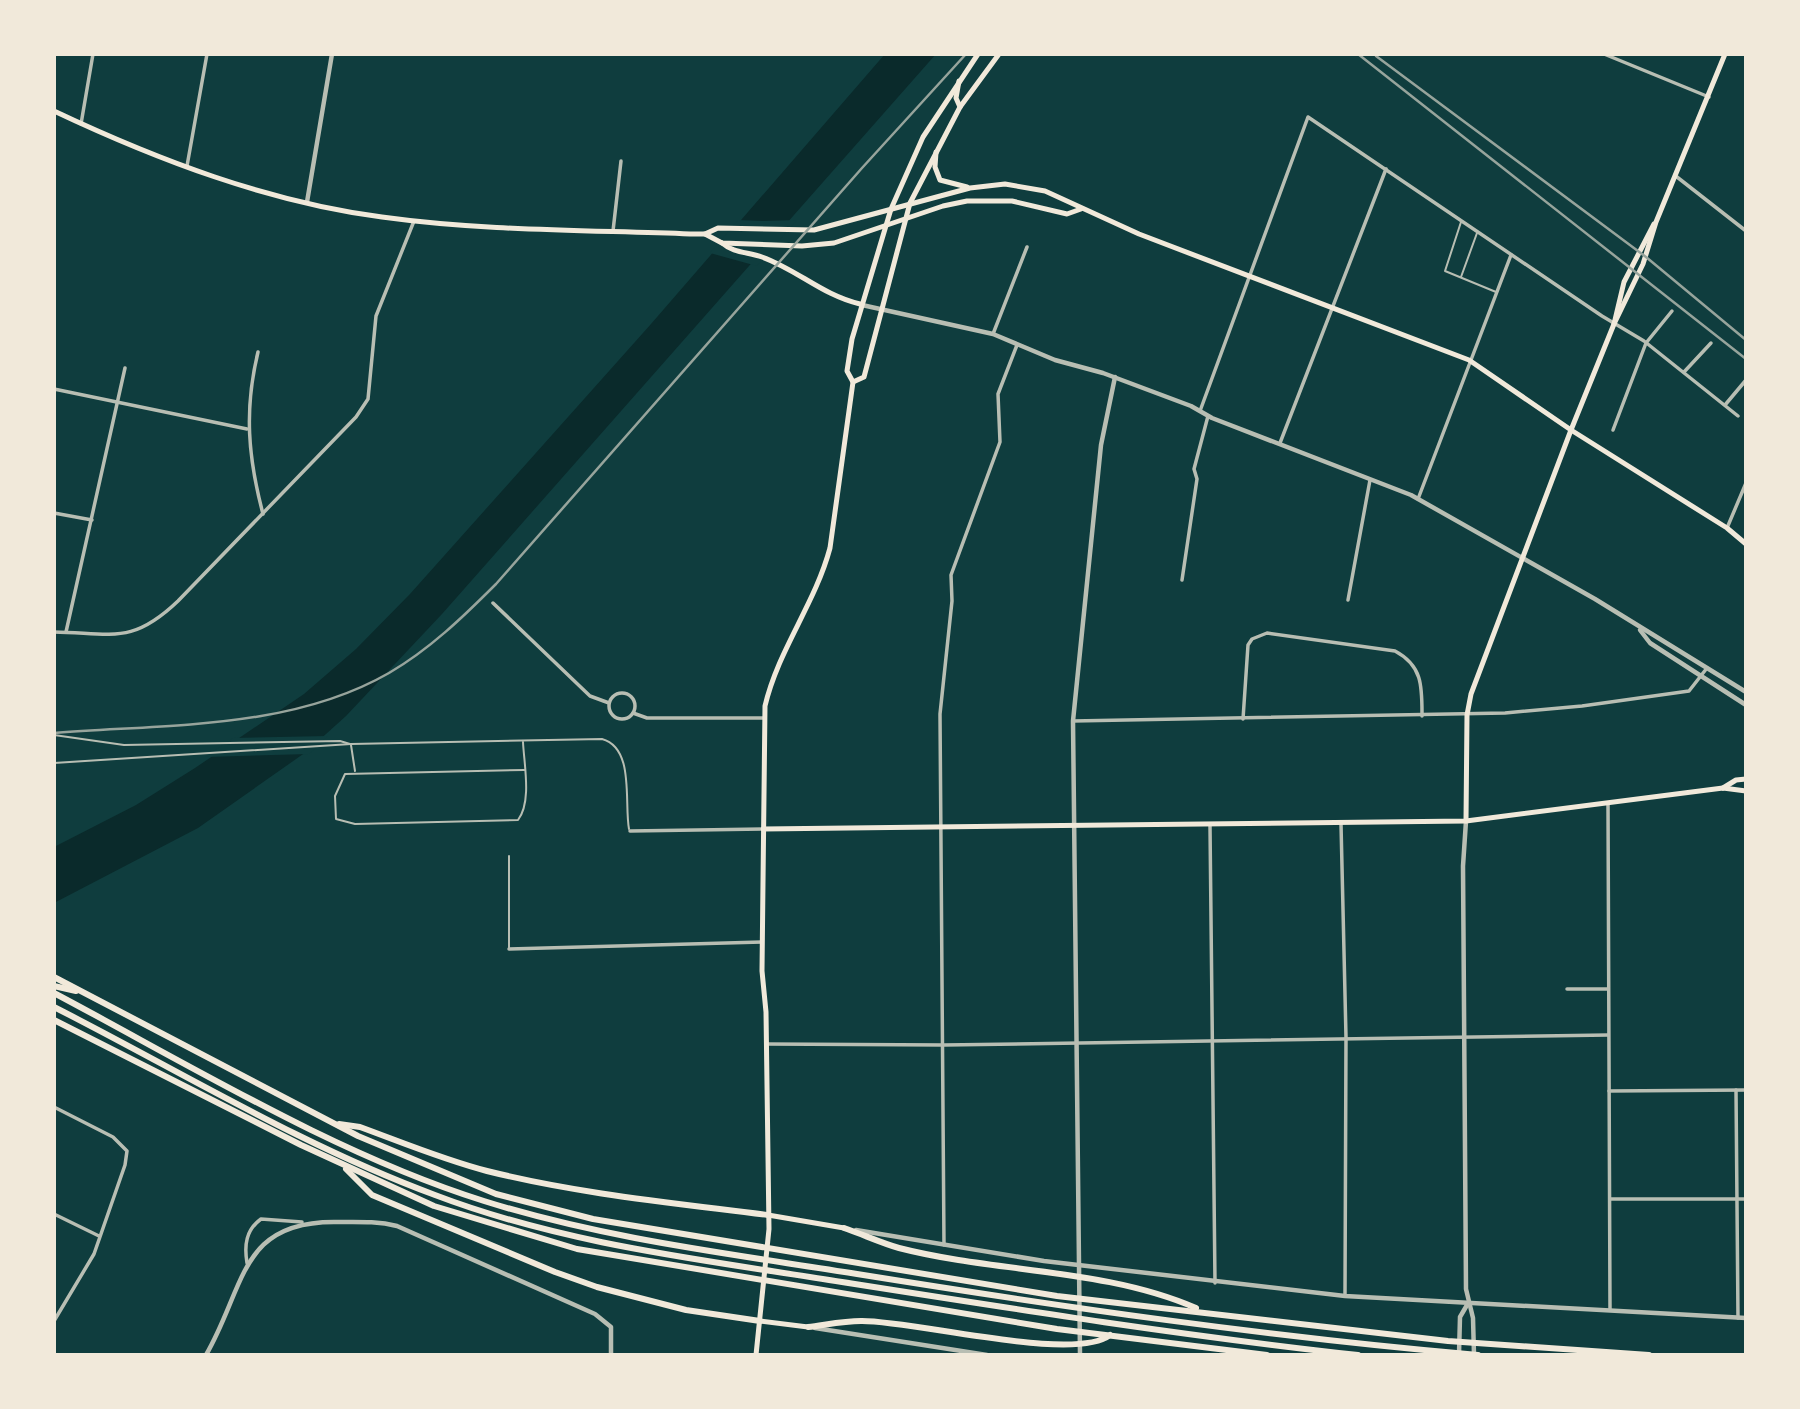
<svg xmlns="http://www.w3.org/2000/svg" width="1800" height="1409" font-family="'DejaVu Sans',sans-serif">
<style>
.water{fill:#0a2a2b}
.pier{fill:#0f3d3e}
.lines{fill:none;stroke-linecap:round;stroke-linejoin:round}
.service{stroke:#b8beb3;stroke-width:2}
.minor{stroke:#b8beb3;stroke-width:3.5}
.tertiary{stroke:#b8beb3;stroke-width:4.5}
.secondary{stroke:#f1e9da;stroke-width:5}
.primary{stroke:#f1e9da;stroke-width:5}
.motorway{stroke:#f1e9da;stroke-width:6}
.rail{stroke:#97a49c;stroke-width:2.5}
</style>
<rect width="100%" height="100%" fill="#0f3d3e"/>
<!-- water -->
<polygon class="water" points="885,54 936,54 442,614 346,716 306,752 198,828 54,903 54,847 136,805 195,768 304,694 356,649 410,594 651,324"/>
<!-- pier -->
<g class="pier">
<polygon points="738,220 763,221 797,220 757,266 710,253"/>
<polygon points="328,736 309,754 205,757 233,738"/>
</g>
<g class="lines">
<!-- service -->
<g class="service">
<polyline points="1461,222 1445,271 1496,292"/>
<polyline points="1461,277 1477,233"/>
<polyline points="54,735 124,745 340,741 350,744"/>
<path d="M523,742C524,764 532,802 518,820L355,824L336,819L335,796L345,774L524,770"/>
<polyline points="351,745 355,771"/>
<path d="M54,763L351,744L602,739C635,748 624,803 629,829"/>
<polyline points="509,948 509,856"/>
</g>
<!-- minor -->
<g class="minor">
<polyline points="1604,54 1709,97"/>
<polyline points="81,124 93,54"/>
<polyline points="187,166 207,54"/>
<polyline points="1677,177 1746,231"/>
<polyline points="613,231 621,161"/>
<polyline points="993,334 1027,247"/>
<path d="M258,352C244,410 248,457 263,514"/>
<polyline points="1684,372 1711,343"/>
<polyline points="54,389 247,429"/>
<polyline points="1725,405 1746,380"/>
<polyline points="1200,411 1308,117 1602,316 1644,341 1738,416"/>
<polyline points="1613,430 1646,343 1672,311"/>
<polyline points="1280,443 1386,169"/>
<polyline points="1418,499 1511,255"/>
<polyline points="54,513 92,520"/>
<polyline points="1727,528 1746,483"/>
<polyline points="1182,580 1197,479 1194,469 1208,416"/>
<polyline points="1348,600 1370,480"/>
<polyline points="493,603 590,696 609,703"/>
<path d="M54,632C113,633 132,645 178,601L356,417L368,399L376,316L414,221"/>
<polyline points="66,632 125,368"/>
<circle cx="622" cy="706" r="13"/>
<polyline points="633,713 647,718 763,718"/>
<path d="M1243,719L1248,645L1252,639L1267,633L1395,651C1423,666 1422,687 1422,716"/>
<polyline points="1073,721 1505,713 1582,706 1689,691 1707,668"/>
<polyline points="1608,804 1610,1309"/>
<polyline points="1341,824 1346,1037 1345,1296"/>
<polyline points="1210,826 1215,1283"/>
<polyline points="630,831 763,829"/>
<polyline points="509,949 762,942"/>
<polyline points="1567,989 1608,989"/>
<polyline points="766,1044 944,1045 1608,1035"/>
<polyline points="1736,1090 1738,1318"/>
<polyline points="1609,1091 1746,1090"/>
<polyline points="54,1107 113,1137 127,1151 125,1165 94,1254 54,1321"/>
<polyline points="1610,1199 1746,1199"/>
<polyline points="54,1214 99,1236"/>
<polyline points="944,1245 940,714 952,601 951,575 1000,442 998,394 1017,345"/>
<path d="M247,1263C244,1245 246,1230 261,1219L302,1222"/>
</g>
<!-- tertiary -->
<g class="tertiary">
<polyline points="307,202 332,54"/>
<polyline points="862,305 993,334 1055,360 1103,373 1191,406 1212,418 1411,495 1595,599 1746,692"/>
<polyline points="1640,630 1650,643 1746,705"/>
<polyline points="1466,821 1463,866 1466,1289 1473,1318 1474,1355"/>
<polyline points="856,1230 1044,1261 1345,1296 1746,1318"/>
<polyline points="815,1328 987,1355"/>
<polyline points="1459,1354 1460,1317 1467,1305"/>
<path d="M206,1355C246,1286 239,1220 338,1222C358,1222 377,1221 397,1226L595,1314L611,1327V1355"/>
<polyline points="1080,1355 1073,721 1101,445 1115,377"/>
</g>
<!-- secondary -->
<g class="secondary">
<polyline points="1614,324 1624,282 1654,224"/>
<polyline points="1466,821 1467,715 1471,694 1571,430 1614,324 1643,264 1656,222 1725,54"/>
</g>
<!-- primary -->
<g class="primary">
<polyline points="959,81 956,98 960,107"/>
<path d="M54,111C158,160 268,202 382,217C483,231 588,230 690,234H705L718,228L814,230L970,188L1005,184L1045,191L1139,234L1469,360L1571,430L1727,528L1746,544"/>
<polyline points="936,152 935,167 940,180 967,187"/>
<polyline points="705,234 722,243 802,246 834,243 943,206 967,201 1012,201 1067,214 1081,209"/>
<path d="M722,243C733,253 749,252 762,257C798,270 822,295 860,304"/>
<polyline points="853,382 864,377 910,203 960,107 999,54"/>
<polyline points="1723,788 1736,780 1746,779"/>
<polyline points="763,829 1466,821 1723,788 1746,791"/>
<polyline points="768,1215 844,1228"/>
<polyline points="760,1321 808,1327"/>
<path d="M756,1355L769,1229L766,1012L762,971L765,706C778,650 815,604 830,548L853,382L847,371L852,339L891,209L923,137L978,54"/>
</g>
<!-- motorway -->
<g class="motorway">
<polyline points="54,977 358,1136 496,1194 593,1219 1057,1296 1448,1341 1649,1355"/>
<polyline points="54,986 76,991"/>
<path d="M54,993C190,1065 337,1155 484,1201C605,1239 732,1254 857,1274C1063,1307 1270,1337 1478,1355"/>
<path d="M54,1007C180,1071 302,1146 435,1195C566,1245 705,1260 842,1282C1014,1309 1185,1336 1358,1355"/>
<polyline points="54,1020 301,1145 434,1206 577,1249 1057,1329 1267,1355"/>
<path d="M339,1124L360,1127C401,1142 444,1160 487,1171C579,1194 674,1203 768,1215"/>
<polyline points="346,1169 372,1195 555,1272 597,1287 686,1310 760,1321"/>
<path d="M844,1228C862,1234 881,1243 899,1248C996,1273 1104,1268 1196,1308"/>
<path d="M808,1327C825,1325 843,1321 861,1321C912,1320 1074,1363 1110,1335"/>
</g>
<!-- rail -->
<g class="rail">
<polyline points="1358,54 1746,359"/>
<polyline points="1376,56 1646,257 1746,340"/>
<path d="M54,733C165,724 290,730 389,673C430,649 463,617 496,584L862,168L966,54"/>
</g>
</g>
<!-- border -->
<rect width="1800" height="1409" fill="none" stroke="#f1e9da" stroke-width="112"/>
</svg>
